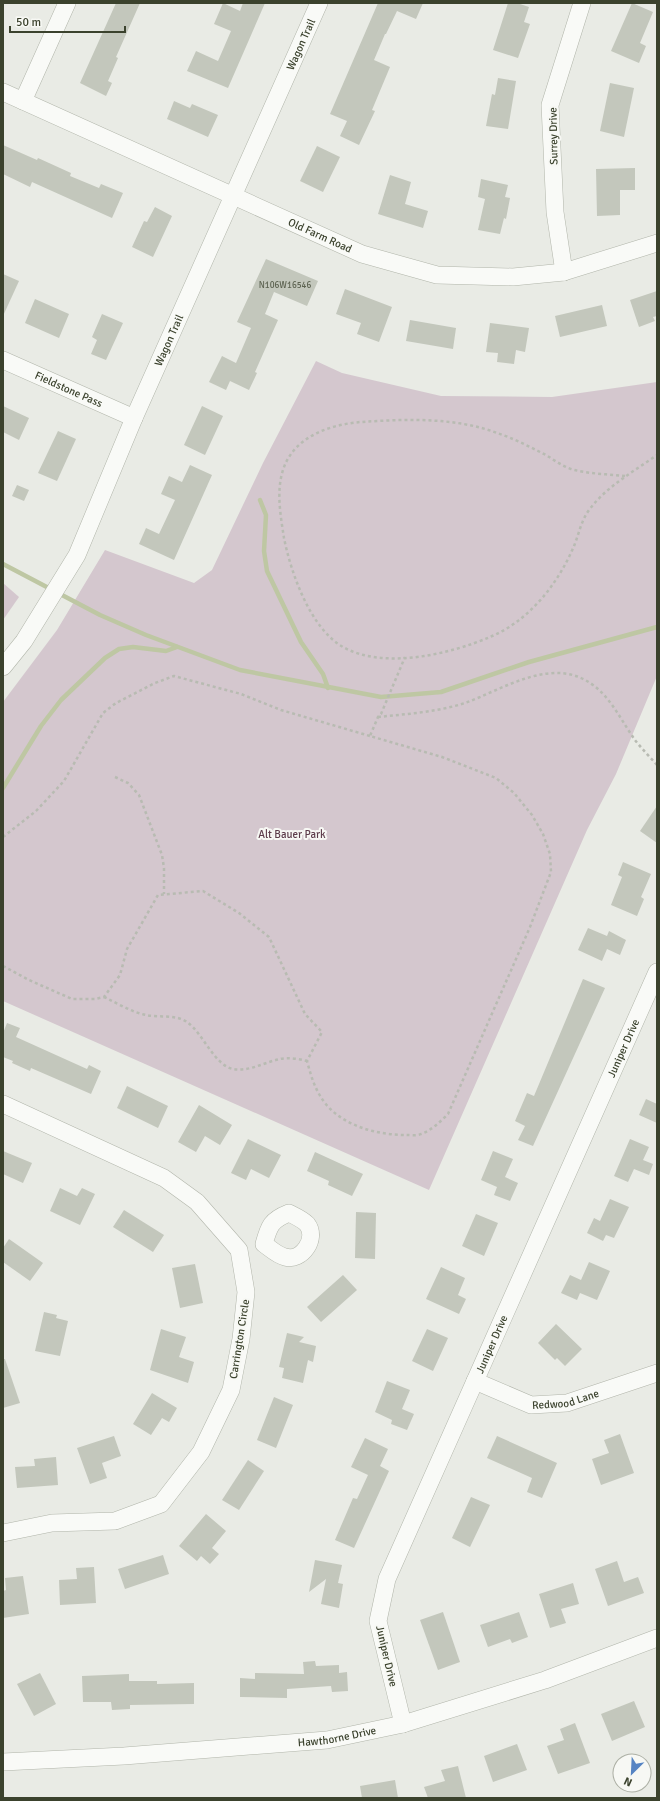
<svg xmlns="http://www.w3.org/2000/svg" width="660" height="1801" font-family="Signika,sans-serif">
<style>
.green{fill:#d4c7ce}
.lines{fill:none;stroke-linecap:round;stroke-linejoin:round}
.stream{stroke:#bec7a3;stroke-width:4.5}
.building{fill:#c3c7bc}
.minor-casing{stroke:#b1b5aa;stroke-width:18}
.path{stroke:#b8bbb2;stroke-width:2.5;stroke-dasharray:3 3;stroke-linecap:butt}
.minor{stroke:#f9faf7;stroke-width:17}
.labels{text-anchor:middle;stroke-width:4;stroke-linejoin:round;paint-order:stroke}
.number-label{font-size:9px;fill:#5d6351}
.street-label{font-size:11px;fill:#3b422d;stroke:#f7f8f4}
.park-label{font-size:11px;fill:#5d3c4b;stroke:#f7f8f4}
</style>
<rect width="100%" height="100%" fill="#e9ebe5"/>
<!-- green -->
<g class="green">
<polygon points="316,361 342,373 441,396 552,397 657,382 657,676 616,774 587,830 429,1190 3,1001 3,702 57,630 105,550 194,583 212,570 263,463"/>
<polygon points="3,583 19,597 3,620"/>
</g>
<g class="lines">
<!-- stream -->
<g class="stream">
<polyline points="260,500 266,515 264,551 267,571 301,642 323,674 328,688"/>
<polyline points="3,564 100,615 146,635 240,670 381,697 441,692 529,662 657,627"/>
<polyline points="3,788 41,726 61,700 105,658 119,649 133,647 166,651 177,647"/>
</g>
</g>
<!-- building -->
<g class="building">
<polygon points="116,3 140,3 116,57 118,58 108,81 112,83 106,96 80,83"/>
<polygon points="223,3 240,11 243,3 265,3 228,88 187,71 196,51 218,61 231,31 214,24"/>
<polygon points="378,3 423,3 416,19 397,11 386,34 385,34 374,60 390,67 372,110 375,111 359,145 340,136 347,121 330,114"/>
<polygon points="508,3 517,3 529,7 524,22 530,24 518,58 493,50"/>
<polygon points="632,3 653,12 640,43 646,46 639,63 611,51"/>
<polygon points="498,78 516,81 508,129 486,126 492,94 495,95"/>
<polygon points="610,83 634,88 624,137 600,131"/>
<polygon points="174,101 190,108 192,104 218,115 208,137 167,119"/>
<polygon points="3,145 37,160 38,158 71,173 70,176 99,188 101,184 123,193 112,218 32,182 30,187 3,174"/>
<polygon points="317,146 340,157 323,192 300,181"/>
<polygon points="635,168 635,190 620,190 620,215 597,216 596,169"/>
<polygon points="390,175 411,182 405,204 428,211 423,228 378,214"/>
<polygon points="481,179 508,185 505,197 510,198 506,219 504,218 500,234 478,230 485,199 478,197"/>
<polygon points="155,207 172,216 153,257 132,247 144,221 147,222"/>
<polygon points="266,259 318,281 307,306 274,292 265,314 278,320 255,372 257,373 249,390 230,381 226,390 209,382 222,356 236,363 251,328 237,322"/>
<polygon points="3,274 19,281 3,316"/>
<polygon points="345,289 392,307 379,342 357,334 361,323 336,314"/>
<polygon points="657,291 657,316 653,317 655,321 639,327 630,300"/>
<polygon points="35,299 69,314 59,338 25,323"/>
<polygon points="602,305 607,326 560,337 555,316"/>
<polygon points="102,314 123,323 106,360 91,354 97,340 92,337"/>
<polygon points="410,320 456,328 453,349 406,341"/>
<polygon points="490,323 529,328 525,352 516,350 514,364 497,362 498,353 486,352"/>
<polygon points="3,406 29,418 19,440 3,432"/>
<polygon points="202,406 223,416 205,455 184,445"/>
<polygon points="58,431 76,439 57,481 38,473"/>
<polygon points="190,465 212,475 174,560 139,544 146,528 159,534 175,500 161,494 169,476 182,482"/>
<polygon points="17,485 29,490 24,501 12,496"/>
<polygon points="657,806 657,843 640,831"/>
<polygon points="623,862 651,874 641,897 644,899 637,916 611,905 622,877 618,875"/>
<polygon points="588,928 607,936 609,931 626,940 620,955 607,949 602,961 578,950"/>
<polygon points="583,979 605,988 533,1146 518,1140 525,1126 515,1121 527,1093 534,1096"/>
<polygon points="7,1023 20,1028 16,1037 87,1069 89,1065 101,1071 91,1094 31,1068 30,1071 12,1063 13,1061 3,1057 3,1033"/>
<polygon points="127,1086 168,1106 158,1128 117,1108"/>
<polygon points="646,1099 657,1104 657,1123 639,1115"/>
<polygon points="199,1105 232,1125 220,1145 205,1136 196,1152 178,1142"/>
<polygon points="248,1139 281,1155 269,1178 251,1169 246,1180 231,1173"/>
<polygon points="630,1139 649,1147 643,1160 653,1164 649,1175 634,1169 628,1182 614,1176"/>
<polygon points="3,1151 32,1163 23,1183 3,1174"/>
<polygon points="493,1151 513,1159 505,1177 518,1183 510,1201 494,1195 497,1187 481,1180"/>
<polygon points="315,1152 363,1174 352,1196 328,1185 329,1181 307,1171"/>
<polygon points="60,1188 77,1196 82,1188 95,1194 80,1225 50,1211"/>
<polygon points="610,1199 629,1207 614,1238 606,1235 603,1241 587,1233 594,1218 600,1221"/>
<polygon points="124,1210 164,1235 153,1252 113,1227"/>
<polygon points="356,1212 376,1213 375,1259 355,1258"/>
<polygon points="476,1214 498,1223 484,1256 462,1246"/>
<polygon points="9,1239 43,1263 30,1281 3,1262 3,1248"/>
<polygon points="589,1262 610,1271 597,1300 580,1293 577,1300 561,1293 570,1275 581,1280"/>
<polygon points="195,1264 203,1303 180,1308 172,1268"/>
<polygon points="441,1267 465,1278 458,1295 466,1299 459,1314 426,1299"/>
<polygon points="343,1275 357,1290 321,1322 307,1307"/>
<polygon points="44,1312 57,1315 56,1318 68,1321 60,1356 35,1351"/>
<polygon points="556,1324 582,1349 565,1366 557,1358 555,1360 538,1343"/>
<polygon points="161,1329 186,1337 179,1357 194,1362 188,1383 150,1370"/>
<polygon points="427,1329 448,1338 433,1371 412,1361"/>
<polygon points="287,1333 304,1337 299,1342 316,1346 313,1362 308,1360 303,1383 282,1378 284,1368 279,1367"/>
<polygon points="3,1359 5,1359 20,1403 3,1408"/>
<polygon points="387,1381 410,1390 402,1409 414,1414 407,1430 391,1424 392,1420 375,1412"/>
<polygon points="152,1393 177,1408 169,1422 162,1418 151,1435 133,1424"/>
<polygon points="274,1397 293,1405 276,1448 257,1440"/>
<polygon points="620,1434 634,1473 601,1485 592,1459 609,1453 604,1440"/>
<polygon points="114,1436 121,1456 102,1463 107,1478 90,1484 77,1448"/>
<polygon points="497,1436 557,1463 542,1498 527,1492 532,1478 487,1458"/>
<polygon points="365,1438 388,1449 380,1466 389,1471 354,1548 335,1540 353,1498 357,1499 368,1475 351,1467"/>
<polygon points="56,1457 58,1485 17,1488 15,1467 35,1466 34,1459"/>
<polygon points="248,1460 264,1471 239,1510 222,1500"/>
<polygon points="471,1497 490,1505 470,1547 452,1538"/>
<polygon points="206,1514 226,1531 212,1548 219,1554 210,1564 201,1556 197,1561 179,1546"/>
<polygon points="163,1555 169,1574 125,1589 118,1569"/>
<polygon points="315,1560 342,1565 338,1583 343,1584 339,1608 321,1604 326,1579 309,1592"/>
<polygon points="617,1561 624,1582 638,1577 644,1593 608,1606 595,1569"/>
<polygon points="94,1567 96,1603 60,1605 59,1580 77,1579 76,1568"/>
<polygon points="23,1576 29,1614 3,1618 3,1591 6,1590 5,1578"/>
<polygon points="573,1583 579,1604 561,1609 566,1623 550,1628 539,1594"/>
<polygon points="443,1612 460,1662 438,1670 420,1620"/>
<polygon points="519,1612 528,1637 512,1643 510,1639 488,1647 480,1625"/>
<polygon points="315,1661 316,1666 339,1665 339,1673 347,1672 348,1691 332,1692 331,1686 287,1689 287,1698 240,1697 240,1678 255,1679 255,1673 304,1674 303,1662"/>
<polygon points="40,1673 56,1704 34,1716 17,1684"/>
<polygon points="129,1674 129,1681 157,1681 157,1684 194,1683 194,1704 130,1705 130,1709 112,1710 111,1702 83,1702 82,1676"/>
<polygon points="634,1701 645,1727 612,1741 601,1714"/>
<polygon points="575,1723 590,1763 558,1774 547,1746 564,1740 560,1729"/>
<polygon points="517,1744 527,1770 493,1782 484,1756"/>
<polygon points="458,1766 466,1798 428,1798 424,1787 445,1781 441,1770"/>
<polygon points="395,1780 398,1798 362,1798 360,1786"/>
</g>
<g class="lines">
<!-- minor casing -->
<g class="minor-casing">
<g id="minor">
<path id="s1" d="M3,92L362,254L437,275L513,277L564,272L657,243"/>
<polyline points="23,101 67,3"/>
<polyline points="564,272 555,212 550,105 582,3"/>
<path id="s2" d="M3,360L134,418"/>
<path id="s3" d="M3,667L24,641L77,555L134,418L319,3"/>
<polyline points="3,1104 164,1178 197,1202 239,1250 246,1292 241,1339 231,1390 201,1452 161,1504 115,1521 52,1523 3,1533"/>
<path d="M289,1213C295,1216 302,1219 307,1224C318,1238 302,1262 285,1257C277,1255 271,1249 264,1244C269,1226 271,1220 289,1213Z"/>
<path id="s4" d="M475,1381L531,1405L567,1403L657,1373"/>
<path id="s5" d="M403,1724L378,1621L387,1579L657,972"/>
<path id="s6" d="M3,1762L124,1756L327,1740L403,1724L545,1680L657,1638"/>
</g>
</g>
<!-- path -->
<g class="path">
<path d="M625,476C607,474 588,474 571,469C562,466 554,460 546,455C530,447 513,438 497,433C455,417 405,419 361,422C335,424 304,433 289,457C274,481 280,512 284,538C291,573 310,628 343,647C384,670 450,654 490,637C529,621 558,584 574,546C579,534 581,521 589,510C607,486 633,472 657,455"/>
<path d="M378,717C407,714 437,712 465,703C504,689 553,655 593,685C612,699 622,722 635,740C642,749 650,757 657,765"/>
<polyline points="115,777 128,783 139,795 162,855 164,868 164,894"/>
<polyline points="3,837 36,811 64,781 103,713 116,703 155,683 174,676 241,694 281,710 370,736"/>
<path d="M3,966L29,980L72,999H95L104,997L120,975L127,949L158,895L203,891L239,913L269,937L305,1014L322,1032L307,1061C311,1076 315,1090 325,1103C343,1126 377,1135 406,1135C410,1135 417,1136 421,1134C432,1130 440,1122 448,1114L530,927L551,872L550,854L543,834L532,815L514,793L496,778L442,757L370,736L378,717L381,714L405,657"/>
<path d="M104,997C117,1003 131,1012 146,1015C159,1018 176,1014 187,1022C203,1033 214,1065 233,1069C249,1072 265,1062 280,1059C289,1057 299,1059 307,1061"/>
</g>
<!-- minor -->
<use href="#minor" class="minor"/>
</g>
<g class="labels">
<!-- number labels -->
<g class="number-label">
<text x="285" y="288">N106W16546</text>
</g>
<!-- street labels -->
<g class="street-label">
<text dy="4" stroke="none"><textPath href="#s3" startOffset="692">Wagon Trail</textPath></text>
<text transform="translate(553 136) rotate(-91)" y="4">Surrey Drive</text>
<text dy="4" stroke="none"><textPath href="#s1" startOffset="348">Old Farm Road</textPath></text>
<text dy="4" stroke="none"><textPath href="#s3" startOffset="368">Wagon Trail</textPath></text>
<text dy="4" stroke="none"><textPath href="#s2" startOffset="72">Fieldstone Pass</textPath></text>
<text dy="4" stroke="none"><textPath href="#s5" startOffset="730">Juniper Drive</textPath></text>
<text transform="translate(239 1339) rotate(-81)" y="4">Carrington Circle</text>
<text dy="4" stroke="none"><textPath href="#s5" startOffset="406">Juniper Drive</textPath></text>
<text dy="4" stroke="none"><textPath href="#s4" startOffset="96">Redwood Lane</textPath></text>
<text transform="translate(387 1656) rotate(77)" y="4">Juniper Drive</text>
<text dy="4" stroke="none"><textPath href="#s6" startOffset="335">Hawthorne Drive</textPath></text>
</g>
<!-- park labels -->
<g class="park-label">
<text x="292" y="838">Alt Bauer Park</text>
</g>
</g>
<!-- border -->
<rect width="660" height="1801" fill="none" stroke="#3b422d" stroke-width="8"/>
<!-- north arrow -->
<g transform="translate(632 1773) rotate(204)"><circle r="19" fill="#f7f8f4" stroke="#acafa4"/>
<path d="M0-3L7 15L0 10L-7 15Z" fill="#5684c3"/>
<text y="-6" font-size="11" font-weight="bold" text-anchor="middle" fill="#3b422d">N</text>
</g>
<!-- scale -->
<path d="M10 26v6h115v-6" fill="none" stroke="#3b422d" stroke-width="2"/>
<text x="16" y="26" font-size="12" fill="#3b422d" stroke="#f7f8f4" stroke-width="3" paint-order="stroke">50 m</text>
</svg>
